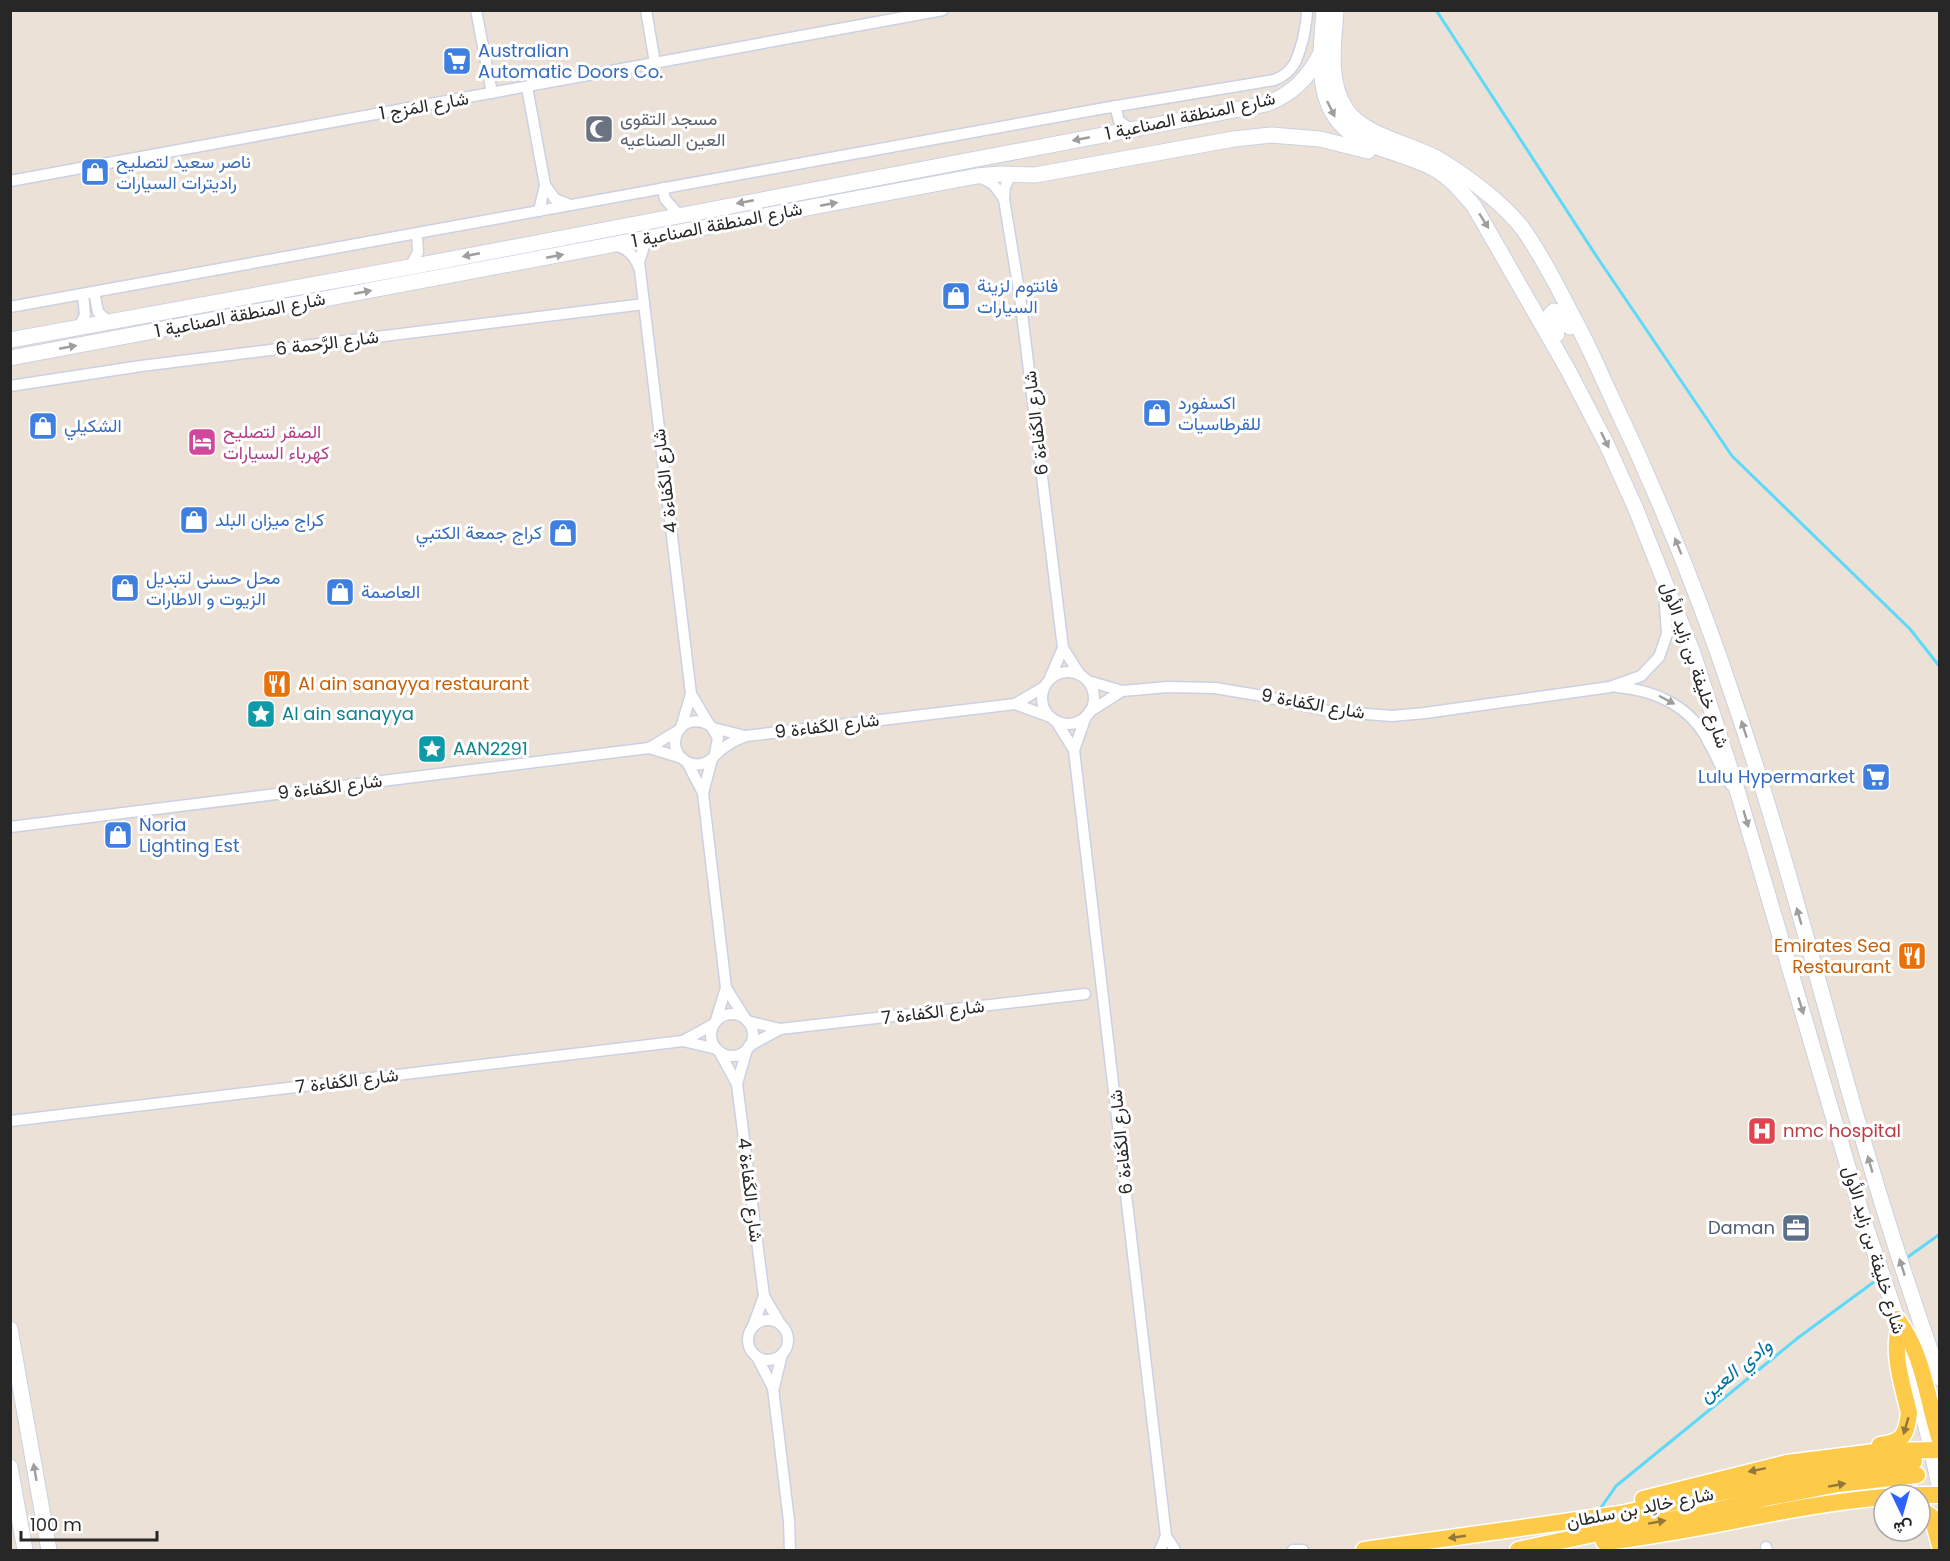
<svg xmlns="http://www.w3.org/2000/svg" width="1950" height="1561" font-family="Poppins,Vazirmatn,sans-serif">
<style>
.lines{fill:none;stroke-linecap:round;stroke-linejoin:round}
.stream{stroke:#5dd9fa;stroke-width:3}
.street-casing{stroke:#cbd1e2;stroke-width:13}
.secondary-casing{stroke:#cbd1e2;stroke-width:17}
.primary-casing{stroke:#fff;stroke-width:19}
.street{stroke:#fff;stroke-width:10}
.secondary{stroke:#fff;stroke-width:15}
.primary{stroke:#feca49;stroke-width:16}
.oneway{fill:#9e9e9e}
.oneway2{fill:#927838}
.labels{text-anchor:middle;stroke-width:6;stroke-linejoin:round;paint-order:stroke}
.shop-label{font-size:18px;fill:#366cbe;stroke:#fff;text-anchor:start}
.street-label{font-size:18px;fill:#272727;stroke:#fff}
.worship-label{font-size:18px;fill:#5b616d;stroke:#fff;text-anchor:start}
.hotel-label{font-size:18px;fill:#b23c85;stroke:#fff;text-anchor:start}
.food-label{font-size:18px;fill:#c56008;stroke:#fff;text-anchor:start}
.culture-label{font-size:18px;fill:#0d838f;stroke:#fff;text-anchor:start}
.health-label{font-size:18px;fill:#be3a42;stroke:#fff;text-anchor:start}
.service-label{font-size:18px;fill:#4e5e75;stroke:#fff;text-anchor:end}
.water-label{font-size:20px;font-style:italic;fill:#0073a2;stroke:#fff}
</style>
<rect width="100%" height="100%" fill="#ece1d6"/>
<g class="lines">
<!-- stream -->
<g class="stream">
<polyline points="1436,10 1597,257 1732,456 1910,629 1940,667"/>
<polyline points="1905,1259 1940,1234"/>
<polyline points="1598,1512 1616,1486 1799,1337 1878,1279"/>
</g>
<!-- street casing -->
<g class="street-casing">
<g id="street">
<polyline points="476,10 492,93"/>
<polyline points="646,10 655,63"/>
<polyline points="527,87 545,185 555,199 570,205"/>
<polyline points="1115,106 1119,121 1132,130"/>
<polyline points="1011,174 1005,187 1004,199 1020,297 1063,648 1080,675"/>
<polyline points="978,176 993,184 1004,199"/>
<polyline points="10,181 943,10"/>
<polyline points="663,188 665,199 679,215"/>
<polyline points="539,211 545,185"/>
<polyline points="652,237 644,246 639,262 691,694 681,728"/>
<path d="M614,245C627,248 635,255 639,268"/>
<polyline points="410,267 418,252 417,234"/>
<polyline points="94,292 98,312 109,322"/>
<path d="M10,307L1105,108L1274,80C1294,73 1298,58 1303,39C1305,29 1307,20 1307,10"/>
<polyline points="79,327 85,315 83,294"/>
<polyline points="10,386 141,366 644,304"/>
<circle cx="1068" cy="698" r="26"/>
<polyline points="1050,678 1063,648"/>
<polyline points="1088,681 1122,691 1168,687 1215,688 1257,695 1328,711 1392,716 1425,713 1610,687 1641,676 1659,657 1667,634 1664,591"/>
<path d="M1617,687C1655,690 1691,706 1709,743C1717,757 1722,771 1731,785"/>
<polyline points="691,694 709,724"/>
<polyline points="1015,704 1048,716"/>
<polyline points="1089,712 1122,691"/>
<polyline points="1086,716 1074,750 1166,1536 1160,1550"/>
<polyline points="1056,721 1074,750"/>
<polyline points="713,728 745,736"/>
<polyline points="649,748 682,758"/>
<path d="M715,754L718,738L711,726C700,719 686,719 678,731C675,737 674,743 676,749C680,762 695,768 707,762C714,758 718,751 725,747C731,742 738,739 746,736L1015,704L1044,687"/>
<polyline points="687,762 703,793 726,988 716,1020"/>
<polyline points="703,793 712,759"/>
<polyline points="10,827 649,748 679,730"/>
<polyline points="726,988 745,1018"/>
<circle cx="732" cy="1035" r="21"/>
<polyline points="747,1021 780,1029 1085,994"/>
<polyline points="683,1041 717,1049"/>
<polyline points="749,1046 780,1029"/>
<polyline points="719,1051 737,1084 764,1296 781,1325"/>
<polyline points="737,1084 747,1049"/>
<polyline points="10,1121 683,1041 714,1024"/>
<circle cx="768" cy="1340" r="20"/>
<polyline points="753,1326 764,1296"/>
<polyline points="757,1357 773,1388 789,1521 790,1550"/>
<polyline points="774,1387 782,1354"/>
<polyline points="1166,1536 1175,1550"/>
<polyline points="1766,1547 1767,1550"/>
<polyline points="1293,1550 1303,1550"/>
</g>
</g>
<!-- secondary casing -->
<g class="secondary-casing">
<g id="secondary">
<path d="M1324,10C1322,38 1318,67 1325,94C1339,148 1392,147 1433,168C1450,177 1462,192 1474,206L1568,370L1607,445L1635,507L1693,653L1738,793L1863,1218L1897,1318L1929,1438L1940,1490"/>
<path d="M1336,10C1334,42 1327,81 1346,109C1363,136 1413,144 1440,160C1468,177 1503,203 1523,229C1542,256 1558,287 1573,317C1587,342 1598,368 1610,394C1658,494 1700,597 1735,703C1780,835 1815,971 1853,1105C1879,1197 1908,1288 1940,1378"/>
<polyline points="1557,334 1550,321 1550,315 1554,311 1563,314 1570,327"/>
<path d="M10,340L410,267L1266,104C1293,94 1308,78 1321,53"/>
<polyline points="10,358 977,176 1000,174 1035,175 1234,139 1271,135 1320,139 1368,151"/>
<polyline points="10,1329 49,1550"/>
<polyline points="10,1467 25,1550"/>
</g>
</g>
<!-- primary casing -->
<g class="primary-casing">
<g id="primary">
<path d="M1897,1319C1925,1357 1926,1397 1940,1440"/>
<path d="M1880,1445C1903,1442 1906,1436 1909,1413C1903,1386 1892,1356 1899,1328"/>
<polyline points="1909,1495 1940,1495"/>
<polyline points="1643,1499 1787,1463 1883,1451 1940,1450"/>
<polyline points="1920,1509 1932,1517 1940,1546"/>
<path d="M1604,1542C1698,1532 1789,1505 1884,1497"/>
<polyline points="1364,1550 1620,1514 1807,1474 1914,1461"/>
<polyline points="1518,1550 1612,1530 1698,1515 1765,1498 1838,1484 1917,1475"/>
</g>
</g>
<!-- street -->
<use href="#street" class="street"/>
<!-- secondary -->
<use href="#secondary" class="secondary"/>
<!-- primary -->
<use href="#primary" class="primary"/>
</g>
<!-- one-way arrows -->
<defs><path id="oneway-solid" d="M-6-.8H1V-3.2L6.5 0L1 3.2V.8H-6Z" transform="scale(1.5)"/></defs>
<g class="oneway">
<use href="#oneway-solid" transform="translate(1331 109) rotate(64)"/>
<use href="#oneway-solid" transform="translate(1081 139) rotate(169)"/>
<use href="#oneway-solid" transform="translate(745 202) rotate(169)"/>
<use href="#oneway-solid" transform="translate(829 204) rotate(-11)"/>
<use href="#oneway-solid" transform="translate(1484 221) rotate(58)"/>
<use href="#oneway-solid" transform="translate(471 255) rotate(169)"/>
<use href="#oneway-solid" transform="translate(555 256) rotate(-11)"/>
<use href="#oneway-solid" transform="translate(363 292) rotate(-11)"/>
<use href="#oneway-solid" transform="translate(68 347) rotate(-11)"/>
<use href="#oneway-solid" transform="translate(1605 440) rotate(64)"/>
<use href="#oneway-solid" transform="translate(1678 546) rotate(-112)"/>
<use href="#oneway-solid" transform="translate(1667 700) rotate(28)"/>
<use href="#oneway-solid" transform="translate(1744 729) rotate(-108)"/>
<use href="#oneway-solid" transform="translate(1746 819) rotate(74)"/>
<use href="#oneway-solid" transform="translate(1799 916) rotate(-106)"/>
<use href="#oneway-solid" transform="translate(1801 1006) rotate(73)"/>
<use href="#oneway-solid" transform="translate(1870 1164) rotate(-106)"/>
<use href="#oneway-solid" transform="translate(1902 1267) rotate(-108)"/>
<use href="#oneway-solid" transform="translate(35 1472) rotate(-100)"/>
</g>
<g class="oneway2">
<use href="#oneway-solid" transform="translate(1906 1426) rotate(106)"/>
<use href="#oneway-solid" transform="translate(1757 1470) rotate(168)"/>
<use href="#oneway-solid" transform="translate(1837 1485) rotate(-10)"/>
<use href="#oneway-solid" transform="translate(1657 1522) rotate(-10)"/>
<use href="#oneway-solid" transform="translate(1457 1537) rotate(172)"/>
</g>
<!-- icons -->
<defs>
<g id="supermarket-square" transform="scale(1.5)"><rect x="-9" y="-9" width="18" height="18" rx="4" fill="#3f7fe0" stroke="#fff"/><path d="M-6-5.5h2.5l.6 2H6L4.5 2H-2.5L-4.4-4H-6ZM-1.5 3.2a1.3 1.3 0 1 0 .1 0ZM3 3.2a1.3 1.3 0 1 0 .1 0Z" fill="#fff"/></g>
<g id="mosque-square" transform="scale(1.5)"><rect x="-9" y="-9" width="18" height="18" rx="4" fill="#6b7280" stroke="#fff"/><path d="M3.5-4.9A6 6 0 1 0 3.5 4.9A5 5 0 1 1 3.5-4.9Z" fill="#fff"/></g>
<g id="shop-square" transform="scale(1.5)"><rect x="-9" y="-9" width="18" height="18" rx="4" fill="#3f7fe0" stroke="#fff"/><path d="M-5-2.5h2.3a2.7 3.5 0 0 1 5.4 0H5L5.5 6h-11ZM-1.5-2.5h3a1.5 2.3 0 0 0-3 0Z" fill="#fff"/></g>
<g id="hotel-square" transform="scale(1.5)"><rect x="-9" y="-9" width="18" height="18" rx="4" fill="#d1479c" stroke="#fff"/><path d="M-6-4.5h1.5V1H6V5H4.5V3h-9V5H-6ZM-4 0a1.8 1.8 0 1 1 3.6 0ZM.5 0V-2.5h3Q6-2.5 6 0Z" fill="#fff"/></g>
<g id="restaurant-square" transform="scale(1.5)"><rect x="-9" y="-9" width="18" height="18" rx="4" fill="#e8710a" stroke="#fff"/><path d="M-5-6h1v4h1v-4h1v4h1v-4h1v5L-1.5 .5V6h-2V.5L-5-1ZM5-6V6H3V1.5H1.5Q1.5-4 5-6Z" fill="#fff"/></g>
<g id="sight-square" transform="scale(1.5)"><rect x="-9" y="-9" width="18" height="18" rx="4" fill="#0f9aa8" stroke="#fff"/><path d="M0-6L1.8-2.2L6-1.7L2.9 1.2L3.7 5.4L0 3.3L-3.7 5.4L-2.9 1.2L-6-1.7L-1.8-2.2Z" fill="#fff"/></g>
<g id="hospital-square" transform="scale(1.5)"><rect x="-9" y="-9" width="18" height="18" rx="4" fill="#e0444e" stroke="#fff"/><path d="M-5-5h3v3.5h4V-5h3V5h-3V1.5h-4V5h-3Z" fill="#fff"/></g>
<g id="office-square" transform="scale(1.5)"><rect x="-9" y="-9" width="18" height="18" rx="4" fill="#5c6f8a" stroke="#fff"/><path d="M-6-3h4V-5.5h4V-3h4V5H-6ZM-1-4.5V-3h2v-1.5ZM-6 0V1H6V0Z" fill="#fff"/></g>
</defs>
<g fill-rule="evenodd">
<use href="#supermarket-square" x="457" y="61"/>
<use href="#mosque-square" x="599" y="129"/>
<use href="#shop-square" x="95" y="172"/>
<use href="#shop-square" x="956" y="296"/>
<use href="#shop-square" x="1157" y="413"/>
<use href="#shop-square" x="43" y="426"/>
<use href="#hotel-square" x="202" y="442"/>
<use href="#shop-square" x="194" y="520"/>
<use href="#shop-square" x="563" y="533"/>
<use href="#shop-square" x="125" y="588"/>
<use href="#shop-square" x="340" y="592"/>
<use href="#restaurant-square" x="277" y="684"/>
<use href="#sight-square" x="261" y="714"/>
<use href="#sight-square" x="432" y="749"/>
<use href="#supermarket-square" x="1876" y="777"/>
<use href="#shop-square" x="118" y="835"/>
<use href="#restaurant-square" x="1912" y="956"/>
<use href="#hospital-square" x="1762" y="1131"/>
<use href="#office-square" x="1796" y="1228"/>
</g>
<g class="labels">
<!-- shop labels -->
<g class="shop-label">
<text x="478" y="57">Australian<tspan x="478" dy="21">Automatic Doors Co.</tspan></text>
<text x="116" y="168">ناصر سعيد لتصليح<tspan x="116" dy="21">راديترات السيارات</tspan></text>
<text x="977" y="292">فانتوم لزينة<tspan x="977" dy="21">السيارات</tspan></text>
<text x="1178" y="409">اكسفورد<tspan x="1178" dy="21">للقرطاسيات</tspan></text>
<text x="64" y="432">الشكيلي</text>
<text x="215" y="526">كراج ميزان البلد</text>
<text x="542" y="539" text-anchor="end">كراج جمعة الكتبي</text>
<text x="146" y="584">محل حسنى لتبديل<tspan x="146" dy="21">الزيوت و الاطارات</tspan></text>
<text x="361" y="598">العاصمة</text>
<text x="1855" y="783" text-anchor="end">Lulu Hypermarket</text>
<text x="139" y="831">Noria<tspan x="139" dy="21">Lighting Est</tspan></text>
</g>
<!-- street labels -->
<g class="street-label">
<text transform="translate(424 106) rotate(-10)" y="6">شارع المَزج 1</text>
<text transform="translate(1190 116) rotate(-12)" y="6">شارع المنطقة الصناعية 1</text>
<text transform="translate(717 225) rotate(-11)" y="6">شارع المنطقة الصناعية 1</text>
<text transform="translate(240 315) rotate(-11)" y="6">شارع المنطقة الصناعية 1</text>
<text transform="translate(327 343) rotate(-7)" y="6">شارع الرَّحمة 6</text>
<text transform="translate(1036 423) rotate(-97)" y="6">شارع الكَفاءة 6</text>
<text transform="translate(665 481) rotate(-97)" y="6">شارع الكَفاءة 4</text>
<text transform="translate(1695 665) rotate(71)" y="6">شارع خليفة بن زايد الأول</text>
<text transform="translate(1313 704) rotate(10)" y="6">شارع الكَفاءة 9</text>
<text transform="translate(827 726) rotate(-7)" y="6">شارع الكَفاءة 9</text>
<text transform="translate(330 787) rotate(-7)" y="6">شارع الكَفاءة 9</text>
<text transform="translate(933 1012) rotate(-7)" y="6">شارع الكَفاءة 7</text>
<text transform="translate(347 1081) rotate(-7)" y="6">شارع الكَفاءة 7</text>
<text transform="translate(1121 1142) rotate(-96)" y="6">شارع الكَفاءة 6</text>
<text transform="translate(750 1190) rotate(83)" y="6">شارع الكَفاءة 4</text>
<text transform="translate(1874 1250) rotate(73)" y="6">شارع خليفة بن زايد الأول</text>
<text transform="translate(1640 1508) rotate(-11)" y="6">شارع خالِد بن سلطان</text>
</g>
<!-- worship labels -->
<g class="worship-label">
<text x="620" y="125">مسجد التقوى<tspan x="620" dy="21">العين الصناعيه</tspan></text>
</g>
<!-- hotel labels -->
<g class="hotel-label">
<text x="223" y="438">الصقر لتصليح<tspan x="223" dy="21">كهرباء السيارات</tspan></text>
</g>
<!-- food labels -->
<g class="food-label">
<text x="298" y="690">Al ain sanayya restaurant</text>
<text x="1891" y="952" text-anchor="end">Emirates Sea<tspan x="1891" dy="21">Restaurant</tspan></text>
</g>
<!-- culture labels -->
<g class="culture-label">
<text x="282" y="720">Al ain sanayya</text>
<text x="453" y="755">AAN2291</text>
</g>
<!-- health labels -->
<g class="health-label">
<text x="1783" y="1137">nmc hospital</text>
</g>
<!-- service labels -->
<g class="service-label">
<text x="1775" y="1234">Daman</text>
</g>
<!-- water labels -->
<g class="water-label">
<text transform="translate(1735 1370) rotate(-39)" y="7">وادي العين</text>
</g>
</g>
<!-- border -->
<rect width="1950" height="1561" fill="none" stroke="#272727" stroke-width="24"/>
<!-- north arrow -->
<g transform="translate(1902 1513) rotate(175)"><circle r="28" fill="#ffffff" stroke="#a9a9a9" stroke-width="1.5"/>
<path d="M0-4.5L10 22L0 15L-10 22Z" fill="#3062ff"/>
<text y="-9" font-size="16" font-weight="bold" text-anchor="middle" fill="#272727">ش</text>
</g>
<!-- scale -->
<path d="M21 1531v9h136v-9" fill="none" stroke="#272727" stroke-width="3"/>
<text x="30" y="1531" font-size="18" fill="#272727" stroke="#ffffff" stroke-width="4.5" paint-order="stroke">100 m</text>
</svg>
